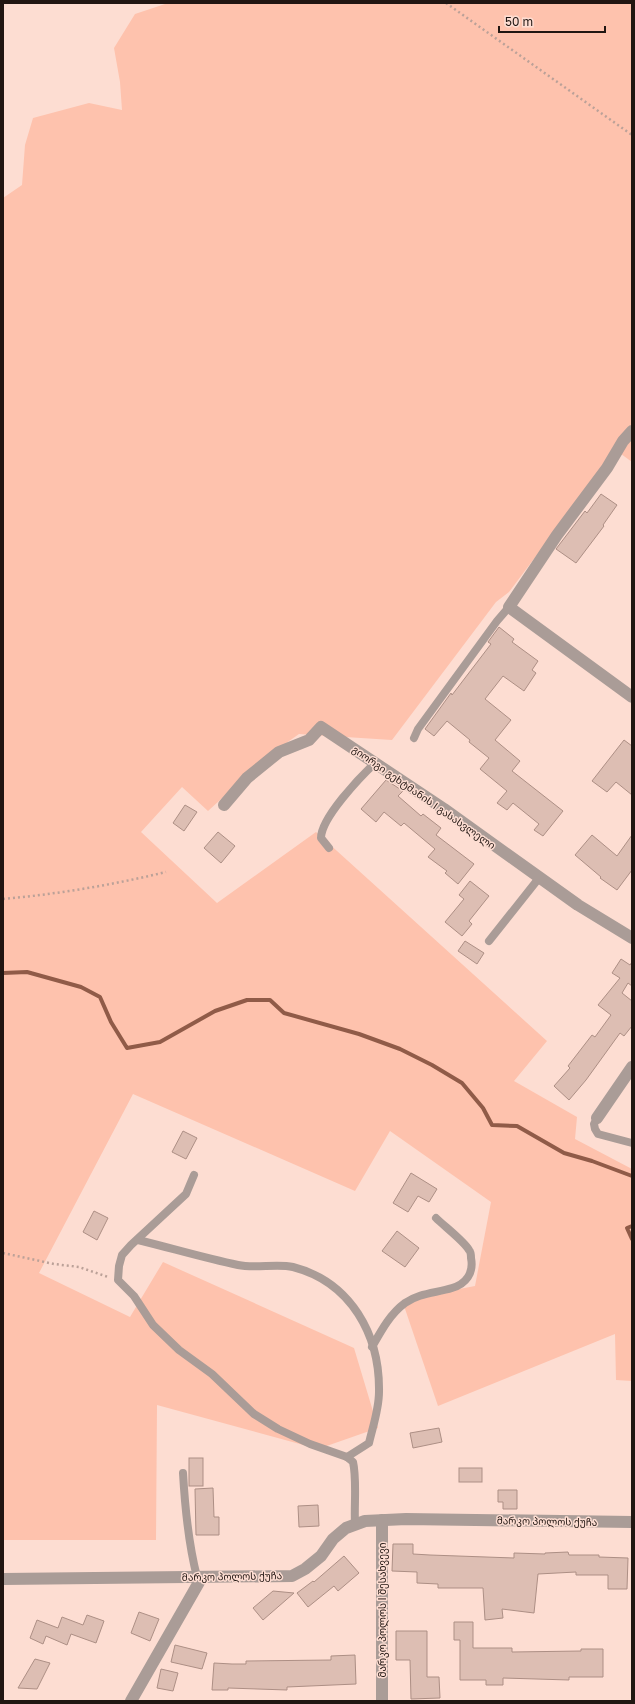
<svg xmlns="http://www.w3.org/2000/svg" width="635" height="1704" font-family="'Golos Text','Noto Sans Georgian',sans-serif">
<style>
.green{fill:#fec2ad}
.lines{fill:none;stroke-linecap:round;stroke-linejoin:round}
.stream{stroke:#905b48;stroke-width:4}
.building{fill:#ddbeb3;stroke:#ad8f85}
.path{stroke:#bba198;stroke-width:2.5;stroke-dasharray:2 3;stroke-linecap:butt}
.lane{stroke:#aa9c97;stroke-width:8}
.street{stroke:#aa9c97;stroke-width:12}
.labels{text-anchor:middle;stroke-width:3;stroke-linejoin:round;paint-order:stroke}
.street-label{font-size:10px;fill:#211612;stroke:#fdddd2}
</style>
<rect width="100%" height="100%" fill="#fdddd2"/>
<!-- green -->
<polygon class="green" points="168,3 632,3 632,462 617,451 609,459 509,592 496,602 392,740 299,734 268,756 208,811 182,787 141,832 217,903 316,832 547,1041 514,1081 577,1117 575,1139 632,1169 632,1381 616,1380 615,1334 438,1406 402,1300 475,1286 491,1202 390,1131 355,1191 133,1094 39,1273 130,1317 163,1262 354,1348 378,1428 318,1449 157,1405 156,1540 3,1540 3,198 22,185 25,145 33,118 89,103 122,110 120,82 114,48 135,14"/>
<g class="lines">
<!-- stream -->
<g class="stream">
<polyline points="3,973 27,972 81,987 100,997 111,1022 127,1048 160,1042 215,1011 247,1000 270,1000 284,1013 359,1034 400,1049 432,1065 462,1083 483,1108 492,1125 517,1126 564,1153 592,1161 632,1176"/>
<polyline points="632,1226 627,1228 632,1239"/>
</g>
</g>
<!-- building -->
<g class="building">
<polygon points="601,494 617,505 603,525 604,526 576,563 556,549 585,511 587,513"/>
<polygon points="499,627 514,639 512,642 538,661 532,670 536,673 524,691 503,676 485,699 511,720 495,740 520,761 512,771 563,811 543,836 534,830 539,824 513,803 507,810 497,803 507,791 480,769 489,758 469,742 470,740 447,721 434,736 425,729 451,693 452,695 491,644 488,642"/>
<polygon points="624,740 632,746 632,795 616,782 607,792 592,781"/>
<polygon points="386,780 403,791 398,796 421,816 423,814 441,828 436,835 474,864 458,884 445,873 447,871 428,857 435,849 404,823 401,826 384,812 376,822 361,809"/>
<polygon points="185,805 197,812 184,831 173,823"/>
<polygon points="218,832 235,846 221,863 204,848"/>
<polygon points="592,835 617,856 632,835 632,870 617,890 600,878 601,877 575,855"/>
<polygon points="470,881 489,896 469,921 472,924 462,936 445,922 464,899 459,895"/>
<polygon points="465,941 484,953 477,964 458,951"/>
<polygon points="621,959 630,965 632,962 632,986 628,983 622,993 632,1001 632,1026 624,1036 620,1033 586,1080 569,1100 554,1086 570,1068 568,1066 592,1035 595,1037 611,1015 598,1005 620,978 612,973"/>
<polygon points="183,1131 197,1138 186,1159 172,1152"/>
<polygon points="411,1173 437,1189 429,1202 418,1196 408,1212 393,1203"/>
<polygon points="94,1211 108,1218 97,1240 83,1232"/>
<polygon points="397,1231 419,1248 405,1267 382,1251"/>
<polygon points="439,1428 442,1442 413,1448 410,1433"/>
<rect x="189" y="1458" width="14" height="28"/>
<rect x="459" y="1468" width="23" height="14"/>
<polygon points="213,1488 214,1517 219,1517 219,1535 196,1535 195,1489"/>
<polygon points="498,1490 517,1490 517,1509 503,1509 503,1502 498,1502"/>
<polygon points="318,1505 319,1526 299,1527 298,1506"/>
<polygon points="393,1544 413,1544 413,1554 430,1555 514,1558 514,1553 545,1554 545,1553 568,1552 569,1555 599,1555 599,1557 628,1558 627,1589 608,1589 608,1575 576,1575 576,1572 538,1574 534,1613 502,1609 503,1618 485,1620 483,1588 438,1588 438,1584 417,1583 417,1572 392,1571"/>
<polygon points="344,1556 359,1573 338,1591 334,1586 308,1607 297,1593 313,1581 314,1582"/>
<polygon points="273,1591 294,1593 263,1620 253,1608"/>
<polygon points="139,1612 159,1619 150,1641 131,1633"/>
<polygon points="87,1615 104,1621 96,1643 71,1634 67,1645 46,1636 43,1644 30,1638 37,1620 58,1628 62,1617 83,1625"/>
<polygon points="454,1622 473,1622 473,1648 512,1648 512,1652 581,1651 581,1649 603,1649 603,1677 569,1677 569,1680 503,1678 503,1685 486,1685 486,1680 460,1680 460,1640 454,1640"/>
<polygon points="396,1631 427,1631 427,1677 439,1677 440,1698 411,1699 410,1660 396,1660"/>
<polygon points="175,1645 207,1653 202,1669 171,1662"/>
<polygon points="355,1655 356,1684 287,1687 287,1690 228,1688 228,1690 212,1690 214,1663 232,1664 246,1664 246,1661 331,1660 331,1656"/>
<polygon points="35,1659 50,1663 37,1689 18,1688"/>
<polygon points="161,1669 178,1673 173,1691 157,1688"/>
</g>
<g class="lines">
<!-- path -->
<g class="path">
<polyline points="446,3 632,135"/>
<path d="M3,899C58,894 112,885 166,872"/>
<polyline points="3,1253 54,1264 79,1267 108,1277"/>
</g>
<!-- lane -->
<g class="lane">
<polyline points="414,738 418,729 497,621 509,607"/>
<path d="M329,848L321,838C321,818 360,777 376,762"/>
<polyline points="489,941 539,878"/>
<polyline points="597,1118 594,1124 595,1129 598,1134 632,1143"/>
<path d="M194,1175L186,1194L131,1245L122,1255L119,1266L118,1280L134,1296L153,1325L179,1350L212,1374L254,1414L278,1429L310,1444L347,1457L353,1462C357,1479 354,1505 355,1524"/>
<path d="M138,1240C171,1248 204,1258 238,1265C256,1269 276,1263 293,1267C351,1282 380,1335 379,1392C379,1409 373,1426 369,1443L347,1457"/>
<path d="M372,1347C381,1331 390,1314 405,1303C419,1293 436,1293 452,1288C466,1284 474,1273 471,1258C471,1256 471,1252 469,1250C464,1241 444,1226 436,1218"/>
<path d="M183,1473C185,1508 188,1542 197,1577"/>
</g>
<!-- street -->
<g class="street">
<polyline points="632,431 623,441 607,468 557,535 509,607 632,697"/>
<polyline points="224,805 247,778 279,752 309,740 321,727 444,809 578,905 632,938"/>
<polyline points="597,1118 632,1067"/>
<polyline points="3,1579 292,1576 305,1569 321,1556 333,1539 346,1528 365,1521 406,1519 632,1522"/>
<polyline points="131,1701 202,1577"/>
<polyline points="382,1701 382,1520"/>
</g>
</g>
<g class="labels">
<!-- street labels -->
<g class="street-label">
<text transform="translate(424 797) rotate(35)" y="4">გიორგი გეხტმანის I გასასვლელი</text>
<text transform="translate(547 1521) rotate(1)" y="4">მარკო პოლოს ქუჩა</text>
<text transform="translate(232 1576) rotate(-1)" y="4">მარკო პოლოს ქუჩა</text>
<text transform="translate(382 1610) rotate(-90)" y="4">მარკო პოლოს I შესახვევი</text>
</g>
</g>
<!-- border -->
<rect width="635" height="1704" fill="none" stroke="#211612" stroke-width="8"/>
<!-- scale -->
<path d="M499 26v6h106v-6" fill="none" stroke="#211612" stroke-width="2"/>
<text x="505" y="26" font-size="12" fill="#211612" stroke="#fdddd2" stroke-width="3" paint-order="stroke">50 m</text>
</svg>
